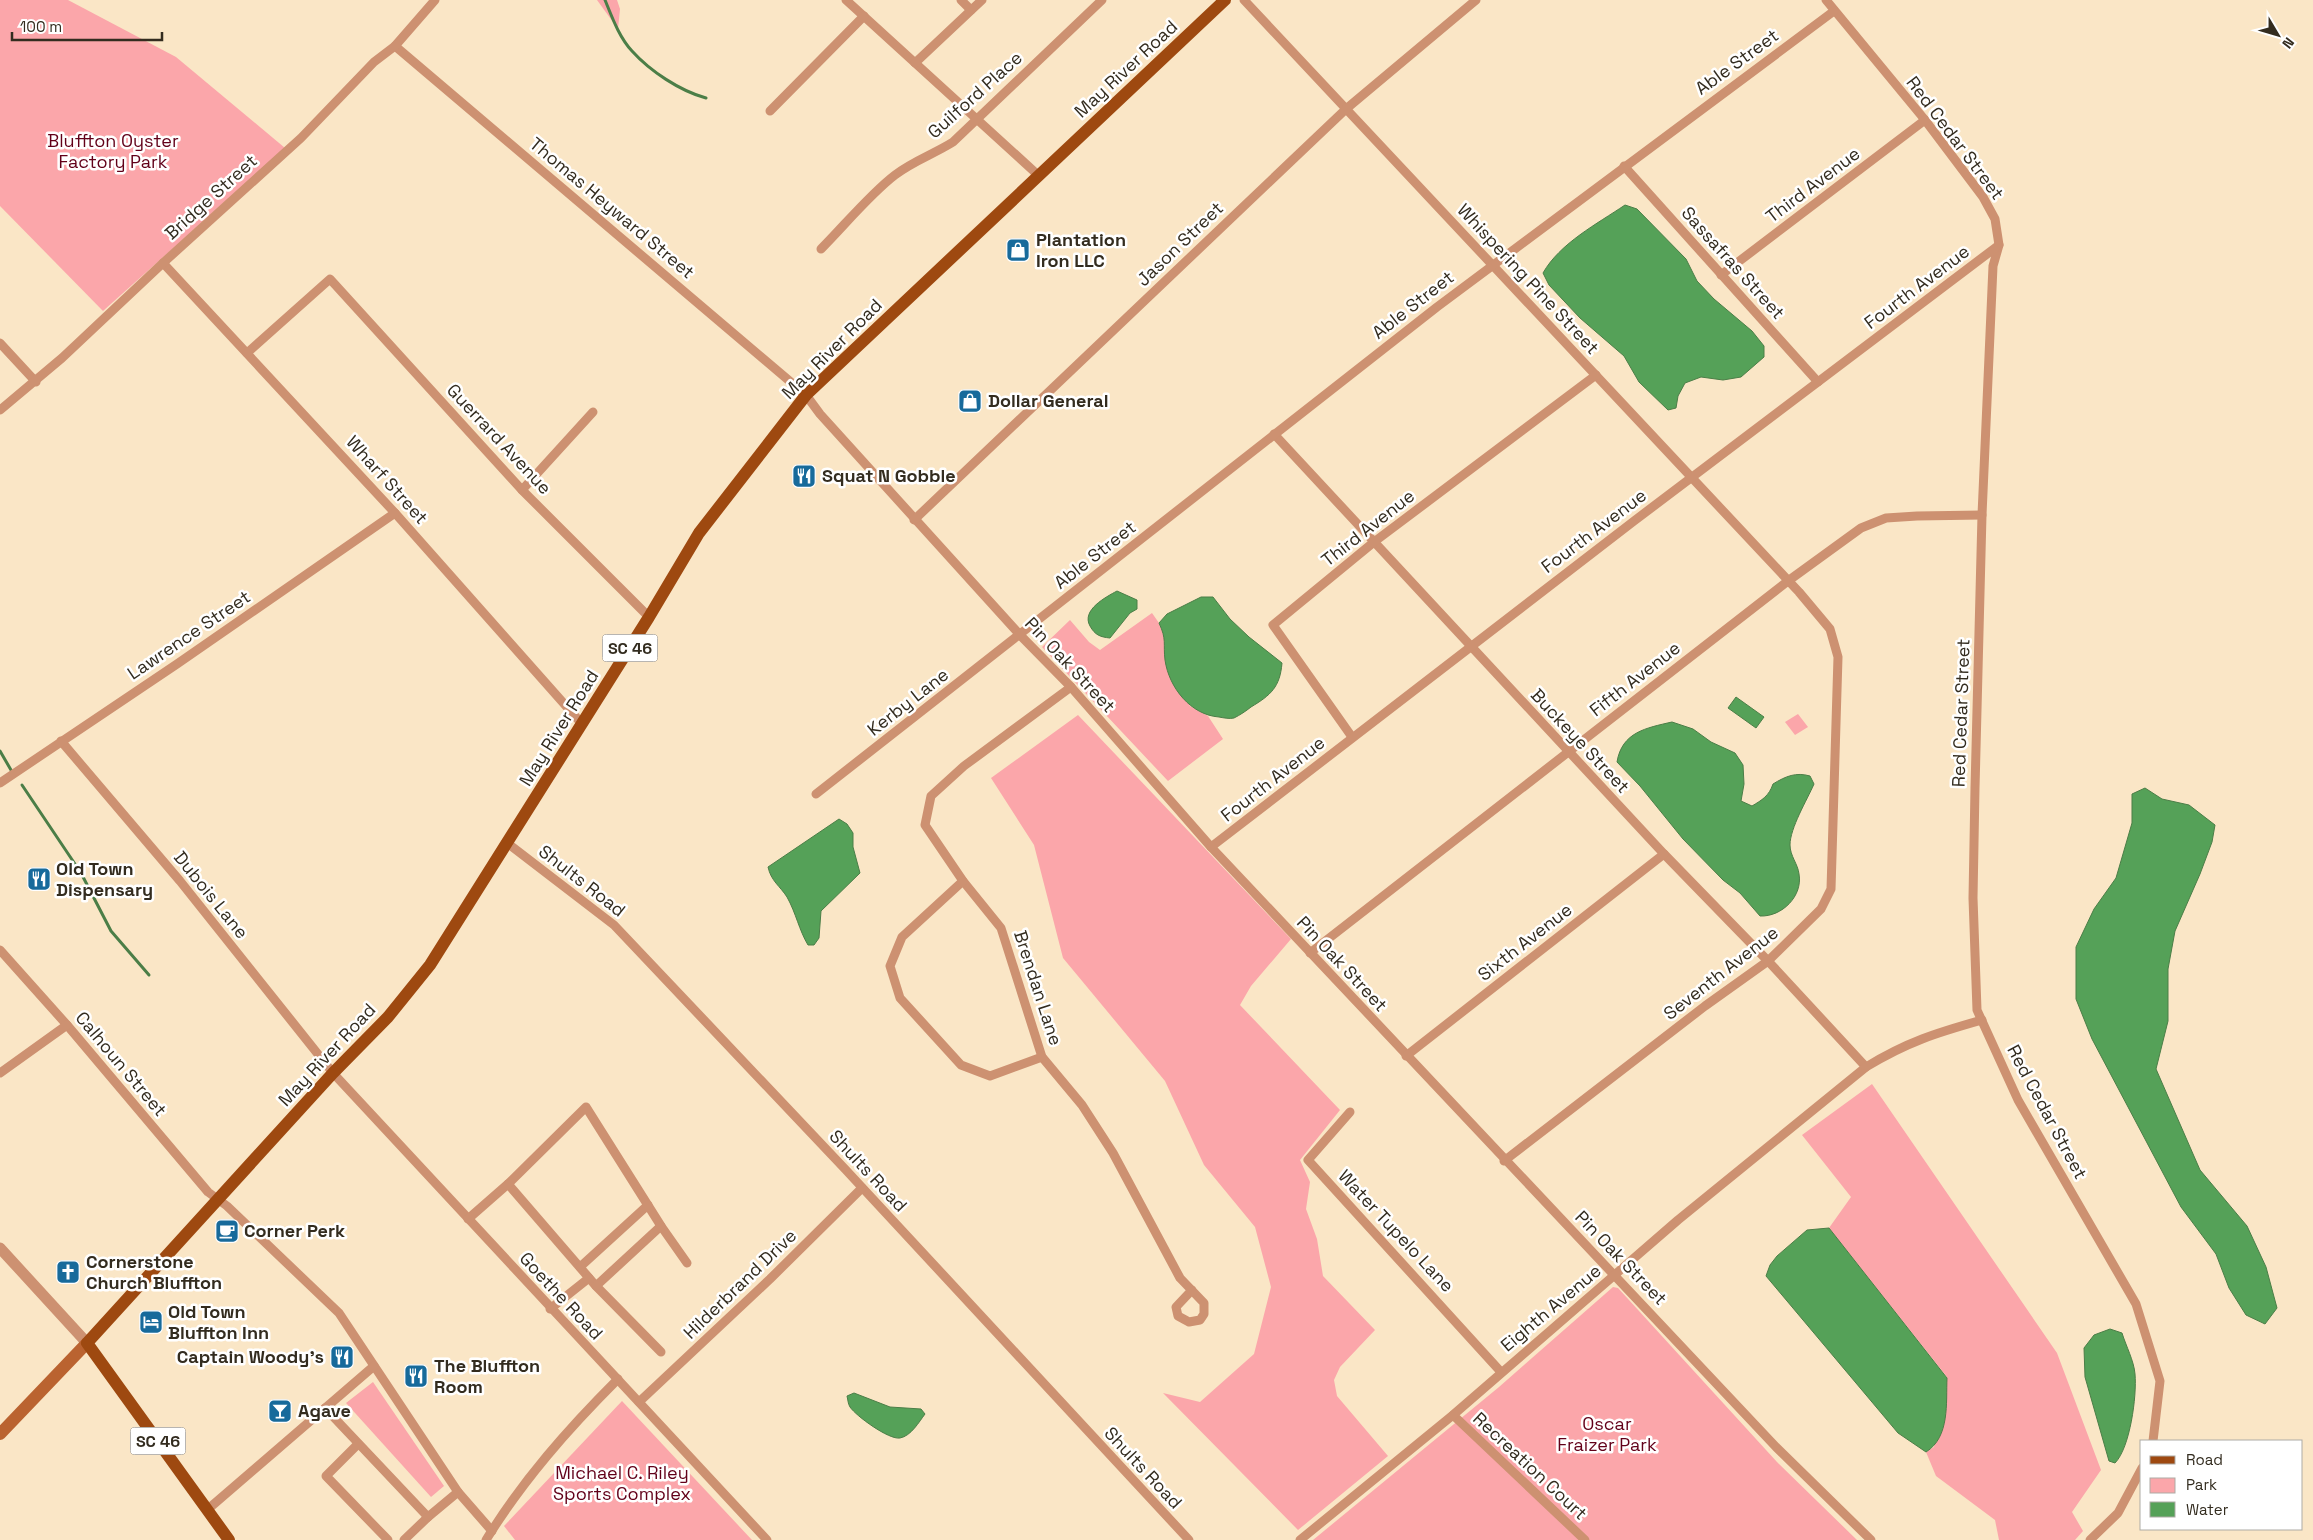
<svg xmlns="http://www.w3.org/2000/svg" width="2313" height="1540" font-family="'Space Grotesk',sans-serif">
<style>
.green{fill:#fba6aa}
.water{fill:#55a158;stroke:#4b7e47}
.lines{fill:none;stroke-linecap:round;stroke-linejoin:round}
.stream{stroke:#4b7e47;stroke-width:3}
.minor{stroke:#cd9171;stroke-width:9}
.tertiary{stroke:#cd9171;stroke-width:11}
.secondary{stroke:#ba6330;stroke-width:12}
.primary{stroke:#9e4910;stroke-width:12}
.labels{text-anchor:middle;stroke-width:5;stroke-linejoin:round;paint-order:stroke}
.shield{fill:#fff;stroke:#706b62;stroke-width:1}
.shield-label{font-size:16px;font-weight:bold;fill:#332c1f}
.street-label{font-size:18px;fill:#332c1f;stroke:#fff}
.park-label{font-size:18px;fill:#620019;stroke:#fff}
.poi-label{font-size:18px;font-weight:bold;fill:#332c1f;stroke:#fff;text-anchor:start}
</style>
<rect width="100%" height="100%" fill="#fae6c6"/>
<!-- green -->
<g class="green">
<polygon points="0,0 68,0 176,57 285,148 103,311 0,206"/>
<polygon points="597,0 617,0 620,9 618,29"/>
<polygon points="1152,613 1159,623 1165,636 1165,661 1190,706 1208,716 1223,739 1168,781 1042,647 1070,620 1089,642 1100,650"/>
<polygon points="1798,714 1808,727 1795,735 1785,722"/>
<polygon points="1078,715 1291,939 1251,986 1240,1005 1340,1110 1300,1160 1310,1182 1306,1209 1317,1239 1323,1276 1375,1330 1340,1367 1334,1380 1337,1396 1388,1456 1298,1530 1163,1393 1200,1402 1254,1354 1271,1287 1255,1227 1204,1165 1165,1081 1063,958 1034,845 991,778"/>
<polygon points="1872,1084 2057,1353 2101,1470 2072,1512 2083,1531 2075,1540 1999,1540 1995,1520 1936,1476 1926,1452 1934,1447 1947,1377 1829,1228 1851,1197 1802,1135"/>
<polygon points="1613,1287 1618,1288 1777,1462 1857,1540 1313,1540 1499,1387"/>
<polygon points="373,1382 444,1486 431,1497 346,1403"/>
<polygon points="622,1401 752,1540 515,1540 504,1526"/>
</g>
<!-- water -->
<g class="water">
<path d="M1625,205L1637,209L1686,259L1697,281L1714,299L1752,331L1764,346V357L1741,377L1723,380L1701,377L1685,383L1678,396L1676,408L1668,410L1639,382L1624,356L1580,318L1549,285L1543,273C1560,243 1597,224 1625,205Z"/>
<path d="M1117,591L1137,600V609L1130,613L1110,638C1100,637 1095,635 1090,626C1081,610 1106,597 1117,591Z"/>
<path d="M1201,597H1213L1230,619L1249,637L1282,663C1280,687 1271,695 1251,707C1246,711 1240,715 1234,718C1230,719 1224,718 1219,717C1191,715 1169,688 1165,660C1163,643 1167,640 1159,623L1167,614Z"/>
<polygon points="1736,697 1764,717 1756,728 1728,708"/>
<path d="M1672,722L1693,729L1711,742L1735,753L1743,765L1744,784L1741,801L1752,806C1762,800 1769,796 1773,784C1786,776 1796,772 1810,776L1814,784C1807,800 1790,828 1790,845C1790,856 1798,864 1799,874C1803,896 1782,917 1760,916L1740,893L1723,880L1683,839L1640,786L1617,762C1622,732 1646,728 1672,722Z"/>
<polygon points="2145,788 2162,799 2189,805 2215,825 2212,842 2200,874 2175,931 2168,969 2168,1021 2156,1069 2200,1170 2247,1226 2266,1267 2277,1308 2265,1324 2246,1315 2229,1288 2216,1254 2181,1207 2092,1039 2076,999 2076,947 2094,909 2116,878 2132,823 2132,794"/>
<path d="M839,819L847,824L853,833V847L860,873L821,911L819,938L814,945H808C799,930 796,913 787,897C780,886 771,881 768,867Z"/>
<path d="M1829,1228L1947,1378C1946,1403 1950,1437 1926,1452L1898,1433L1766,1276L1770,1265L1777,1256L1807,1230Z"/>
<path d="M2110,1329L2122,1333C2126,1346 2134,1361 2135,1374C2137,1396 2130,1448 2115,1463L2109,1461L2085,1377L2084,1348L2094,1335Z"/>
<path d="M854,1393L890,1407L921,1409L925,1414C919,1422 911,1436 900,1438C889,1440 856,1416 850,1407C848,1404 848,1400 847,1396Z"/>
</g>
<g class="lines">
<!-- stream -->
<g class="stream">
<path d="M605,0C612,17 619,37 632,51C650,71 680,91 706,98"/>
<polyline points="0,751 11,770"/>
<polyline points="22,785 81,873 111,931 149,975"/>
</g>
<!-- minor -->
<g class="minor">
<polyline points="846,0 1038,175"/>
<polyline points="961,0 971,10"/>
<polyline points="1244,0 1799,592 1830,629 1838,657 1831,889 1821,909 1768,961 1705,1006 1504,1161"/>
<polyline points="1826,0 1925,120 1983,197 1995,219 1999,245 1993,266 1982,515 1975,788 1973,898 1977,1010 2018,1100 2136,1304 2160,1381 2153,1441"/>
<polyline points="395,46 806,395 820,414 1020,635 1071,687 1211,847 1776,1447 1871,1540"/>
<polyline points="915,63 982,0"/>
<polyline points="770,111 864,16"/>
<polyline points="1624,166 1818,382"/>
<path d="M821,249C844,226 870,194 895,175C913,161 934,154 953,142L1102,0"/>
<polyline points="163,263 395,513 582,724"/>
<polyline points="1721,275 1925,120"/>
<polyline points="0,343 36,382"/>
<polyline points="247,353 330,279 522,490 649,617"/>
<polyline points="0,410 62,358 163,263 301,138 374,62 395,46 435,0"/>
<polyline points="1274,434 1664,854 1768,961 1866,1067"/>
<polyline points="522,490 593,412"/>
<polyline points="914,520 1346,109 1476,0"/>
<polyline points="1071,687 964,766 931,796 925,825 963,881 1001,928 1042,1057 1082,1105 1113,1153 1180,1278 1204,1303 1204,1314 1200,1320 1189,1322 1178,1316 1176,1307 1192,1290"/>
<polyline points="1352,737 1273,625 1374,542 1596,375"/>
<polyline points="61,741 180,881 333,1073 767,1540"/>
<polyline points="0,783 177,664 395,513"/>
<polyline points="816,794 1437,307 1834,11"/>
<polyline points="506,842 614,925 845,1169 1189,1540"/>
<polyline points="1211,847 1634,521 1999,245"/>
<polyline points="963,881 902,937 890,966 900,998 961,1065 990,1076 1042,1057"/>
<polyline points="0,950 67,1025 208,1192 227,1206 339,1313 458,1492 492,1531"/>
<polyline points="1310,953 1788,581 1861,528 1886,518 1917,516 1982,515"/>
<polyline points="1406,1056 1664,854"/>
<polyline points="0,1073 67,1025"/>
<polyline points="1350,1112 1308,1160 1501,1372"/>
<polyline points="508,1184 596,1286 661,1352"/>
<polyline points="468,1219 508,1184 586,1107 661,1226 687,1263"/>
<polyline points="580,1267 648,1205"/>
<polyline points="596,1286 661,1226"/>
<polyline points="550,1309 589,1278"/>
<polyline points="639,1402 770,1279 862,1188"/>
<polyline points="325,1408 428,1517 458,1492"/>
<polyline points="1453,1415 1585,1540"/>
<polyline points="358,1444 326,1476 388,1540"/>
<polyline points="207,1510 374,1366"/>
<polyline points="404,1540 428,1517"/>
<path d="M486,1540C523,1480 568,1429 618,1379"/>
<path d="M1300,1540L1453,1415L1678,1220L1866,1067C1907,1042 1936,1033 1982,1020"/>
<polyline points="2090,1540 2118,1513 2142,1468"/>
</g>
<!-- tertiary -->
<polyline class="tertiary" points="0,1248 87,1343"/>
<!-- secondary -->
<polyline class="secondary" points="0,1434 87,1343"/>
<!-- primary -->
<polyline class="primary" points="229,1540 87,1343 333,1073 388,1017 430,965 649,617 699,533 806,395 1225,0"/>
</g>
<!-- icons -->
<defs>
<g id="shop-square" transform="scale(1.25)"><rect x="-9" y="-9" width="18" height="18" rx="4" fill="#176a9b" stroke="#fff"/><path d="M-5-2.5h2.3a2.7 3.5 0 0 1 5.4 0H5L5.5 6h-11ZM-1.5-2.5h3a1.5 2.3 0 0 0-3 0Z" fill="#fff"/></g>
<g id="restaurant-square" transform="scale(1.25)"><rect x="-9" y="-9" width="18" height="18" rx="4" fill="#176a9b" stroke="#fff"/><path d="M-5-6h1v4h1v-4h1v4h1v-4h1v5L-1.5 .5V6h-2V.5L-5-1ZM5-6V6H3V1.5H1.5Q1.5-4 5-6Z" fill="#fff"/></g>
<g id="cafe-square" transform="scale(1.25)"><rect x="-9" y="-9" width="18" height="18" rx="4" fill="#176a9b" stroke="#fff"/><path d="M-5.5-4.5H6V0H3Q3 3.5 0 3.5H-2.5Q-5.5 3.5-5.5 0ZM3-3.2v2h1.7v-2ZM-6 4.5H4V6H-6Z" fill="#fff"/></g>
<g id="church-square" transform="scale(1.25)"><rect x="-9" y="-9" width="18" height="18" rx="4" fill="#176a9b" stroke="#fff"/><path d="M-1.2-6h2.4v3.5h3.3v2.4h-3.3V6h-2.4V-.1h-3.3v-2.4h3.3Z" fill="#fff"/></g>
<g id="hotel-square" transform="scale(1.25)"><rect x="-9" y="-9" width="18" height="18" rx="4" fill="#176a9b" stroke="#fff"/><path d="M-6-4.5h1.5V1H6V5H4.5V3h-9V5H-6ZM-4 0a1.8 1.8 0 1 1 3.6 0ZM.5 0V-2.5h3Q6-2.5 6 0Z" fill="#fff"/></g>
<g id="bar-square" transform="scale(1.25)"><rect x="-9" y="-9" width="18" height="18" rx="4" fill="#176a9b" stroke="#fff"/><path d="M-6-5H6L.8 .8V4.5H3.5V6h-7V4.5H-.8V.8Z" fill="#fff"/></g>
</defs>
<g fill-rule="evenodd">
<use href="#shop-square" x="1018" y="250"/>
<use href="#shop-square" x="970" y="401"/>
<use href="#restaurant-square" x="804" y="476"/>
<use href="#restaurant-square" x="39" y="879"/>
<use href="#cafe-square" x="227" y="1231"/>
<use href="#church-square" x="68" y="1272"/>
<use href="#hotel-square" x="151" y="1322"/>
<use href="#restaurant-square" x="342" y="1357"/>
<use href="#restaurant-square" x="416" y="1376"/>
<use href="#bar-square" x="280" y="1411"/>
</g>
<g class="labels">
<!-- shield labels -->
<g class="shield">
<rect x="602.5" y="634.5" width="55" height="27" rx="4"/>
<rect x="130.5" y="1427.5" width="55" height="27" rx="4"/>
</g>
<g class="shield-label">
<text x="630" y="654">SC 46</text>
<text x="158" y="1447">SC 46</text>
</g>
<!-- street labels -->
<g class="street-label">
<text transform="translate(1737 62) rotate(-36)" y="6">Able Street</text>
<text transform="translate(1126 69) rotate(-43)" y="6">May River Road</text>
<text transform="translate(975 95) rotate(-42)" y="6">Guilford Place</text>
<text transform="translate(1955 138) rotate(53)" y="6">Red Cedar Street</text>
<text transform="translate(1813 185) rotate(-37)" y="6">Third Avenue</text>
<text transform="translate(211 197) rotate(-42)" y="6">Bridge Street</text>
<text transform="translate(612 208) rotate(40)" y="6">Thomas Heyward Street</text>
<text transform="translate(1180 244) rotate(-44)" y="6">Jason Street</text>
<text transform="translate(1733 263) rotate(48)" y="6">Sassafras Street</text>
<text transform="translate(1528 279) rotate(47)" y="6">Whispering Pine Street</text>
<text transform="translate(1917 287) rotate(-37)" y="6">Fourth Avenue</text>
<text transform="translate(1413 305) rotate(-38)" y="6">Able Street</text>
<text transform="translate(832 349) rotate(-45)" y="6">May River Road</text>
<text transform="translate(499 439) rotate(47)" y="6">Guerrard Avenue</text>
<text transform="translate(387 480) rotate(48)" y="6">Wharf Street</text>
<text transform="translate(1368 528) rotate(-38)" y="6">Third Avenue</text>
<text transform="translate(1594 531) rotate(-37)" y="6">Fourth Avenue</text>
<text transform="translate(1095 555) rotate(-38)" y="6">Able Street</text>
<text transform="translate(189 635) rotate(-34)" y="6">Lawrence Street</text>
<text transform="translate(1070 665) rotate(47)" y="6">Pin Oak Street</text>
<text transform="translate(1635 679) rotate(-38)" y="6">Fifth Avenue</text>
<text transform="translate(908 702) rotate(-38)" y="6">Kerby Lane</text>
<text transform="translate(1961 713) rotate(-88)" y="6">Red Cedar Street</text>
<text transform="translate(559 728) rotate(-58)" y="6">May River Road</text>
<text transform="translate(1580 741) rotate(47)" y="6">Buckeye Street</text>
<text transform="translate(1273 779) rotate(-38)" y="6">Fourth Avenue</text>
<text transform="translate(582 881) rotate(38)" y="6">Shults Road</text>
<text transform="translate(211 895) rotate(51)" y="6">Dubois Lane</text>
<text transform="translate(1525 942) rotate(-38)" y="6">Sixth Avenue</text>
<text transform="translate(1342 964) rotate(47)" y="6">Pin Oak Street</text>
<text transform="translate(1721 973) rotate(-38)" y="6">Seventh Avenue</text>
<text transform="translate(1038 988) rotate(72)" y="6">Brendan Lane</text>
<text transform="translate(327 1055) rotate(-47)" y="6">May River Road</text>
<text transform="translate(121 1064) rotate(50)" y="6">Calhoun Street</text>
<text transform="translate(2047 1112) rotate(62)" y="6">Red Cedar Street</text>
<text transform="translate(868 1171) rotate(47)" y="6">Shults Road</text>
<text transform="translate(1396 1231) rotate(47)" y="6">Water Tupelo Lane</text>
<text transform="translate(1621 1258) rotate(46)" y="6">Pin Oak Street</text>
<text transform="translate(740 1284) rotate(-44)" y="6">Hilderbrand Drive</text>
<text transform="translate(561 1296) rotate(47)" y="6">Goethe Road</text>
<text transform="translate(1551 1308) rotate(-40)" y="6">Eighth Avenue</text>
<text transform="translate(1530 1466) rotate(43)" y="6">Recreation Court</text>
<text transform="translate(1143 1468) rotate(47)" y="6">Shults Road</text>
</g>
<!-- park labels -->
<g class="park-label">
<text x="113" y="147">Bluffton Oyster<tspan x="113" dy="21">Factory Park</tspan></text>
<text x="1607" y="1430">Oscar<tspan x="1607" dy="21">Fraizer Park</tspan></text>
<text x="622" y="1479">Michael C. Riley<tspan x="622" dy="21">Sports Complex</tspan></text>
</g>
<!-- poi labels -->
<g class="poi-label">
<text x="1036" y="246">Plantation<tspan x="1036" dy="21">Iron LLC</tspan></text>
<text x="988" y="407">Dollar General</text>
<text x="822" y="482">Squat N Gobble</text>
<text x="56" y="875">Old Town<tspan x="56" dy="21">Dispensary</tspan></text>
<text x="244" y="1237">Corner Perk</text>
<text x="86" y="1268">Cornerstone<tspan x="86" dy="21">Church Bluffton</tspan></text>
<text x="168" y="1318">Old Town<tspan x="168" dy="21">Bluffton Inn</tspan></text>
<text x="324" y="1363" text-anchor="end">Captain Woody's</text>
<text x="434" y="1372">The Bluffton<tspan x="434" dy="21">Room</tspan></text>
<text x="298" y="1417">Agave</text>
</g>
</g>
<!-- legend -->
<rect x="2140" y="1440" width="162" height="90" fill="#ffffff" stroke="#adaba5"/>
<rect x="2150" y="1456" width="25" height="8" fill="#9e4910" stroke="#adaba5"/>
<text x="2186" y="1465" font-size="15" fill="#332c1f">Road</text>
<rect x="2150" y="1478" width="25" height="15" fill="#fba6aa" stroke="#adaba5"/>
<text x="2186" y="1490" font-size="15" fill="#332c1f">Park</text>
<rect x="2150" y="1502" width="25" height="15" fill="#55a158" stroke="#adaba5"/>
<text x="2186" y="1515" font-size="15" fill="#332c1f">Water</text>
<!-- north arrow -->
<g transform="translate(2278 35) rotate(128)" stroke="#ffffff" stroke-width="4" paint-order="stroke">
<path d="M0-4L9 19L0 12L-9 19Z" fill="#332c1f"/>
<text y="-8" font-size="14" font-weight="bold" text-anchor="middle" fill="#332c1f">N</text>
</g>
<!-- scale -->
<path d="M12 32v8h150v-8" fill="none" stroke="#332c1f" stroke-width="2.5"/>
<text x="20" y="32" font-size="15" fill="#332c1f" stroke="#ffffff" stroke-width="4" paint-order="stroke">100 m</text>
</svg>
